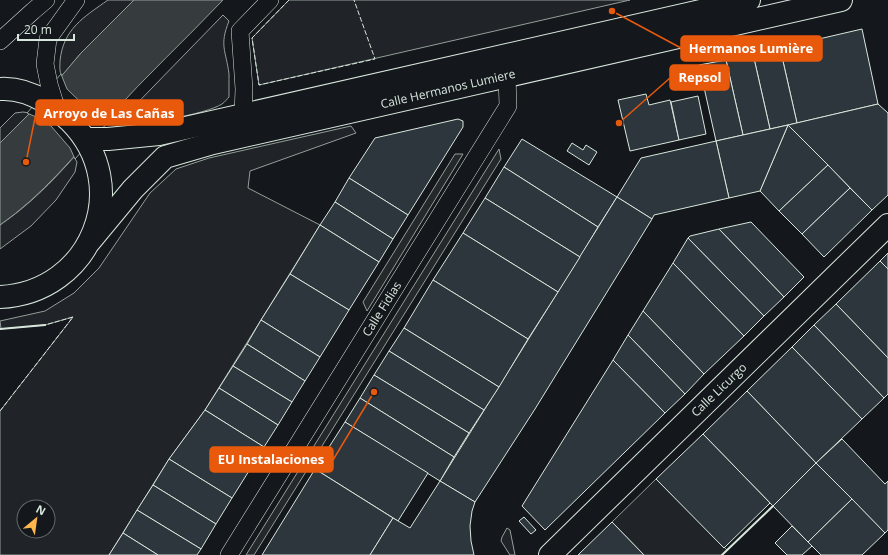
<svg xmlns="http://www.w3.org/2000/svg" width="888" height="555" font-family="'Open Sans',sans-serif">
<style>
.green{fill:#202428;stroke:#939e99;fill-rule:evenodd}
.parking{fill:#24282b;stroke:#939e99}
.water{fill:#363b3e;stroke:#939e99}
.pier{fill:#14181c;stroke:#939e99}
.building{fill:#2c363c;stroke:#d8e6dc}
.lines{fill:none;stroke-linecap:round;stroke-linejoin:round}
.minor-casing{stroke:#d8e6dc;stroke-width:18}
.secondary-casing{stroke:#d8e6dc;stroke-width:24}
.minor{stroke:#14181c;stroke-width:17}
.secondary{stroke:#14181c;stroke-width:22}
.fence{stroke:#d8e6dc;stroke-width:1;stroke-dasharray:5 2;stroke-linecap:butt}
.wall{stroke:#d8e6dc;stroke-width:2}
.labels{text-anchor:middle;stroke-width:3;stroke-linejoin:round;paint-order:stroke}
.street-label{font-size:12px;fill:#d8e6dc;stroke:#14181c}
.leader{fill:none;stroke:#e8590c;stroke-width:1.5}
.callout-dot{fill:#e8590c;stroke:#14181c;stroke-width:1.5}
.callout{fill:#e8590c;stroke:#e8590c;stroke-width:1.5}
.callout-label{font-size:13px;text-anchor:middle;font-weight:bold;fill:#fff}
</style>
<rect width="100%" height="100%" fill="#14181c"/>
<!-- green -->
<g class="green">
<path d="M108,0H134L81,53L62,76C59,71 60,67 60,61C63,29 84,17 108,0Z"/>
<polygon points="289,0 630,0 259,85 252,38"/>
<path d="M223,15L229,21C219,46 226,50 229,74C229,81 229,89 229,97C227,99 225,102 222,104C207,114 135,127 117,124Z"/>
<polygon points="23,112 30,113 0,143 0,128 15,113"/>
<path d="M351,126L356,133L250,171L248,188L320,225L205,410L169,459L109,555H0V411L73,317L45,325L1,329L0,321L45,311L74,293L99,268L150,193L176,169L209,158ZM24,507H48V531H24Z"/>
<path d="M74,157L77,162L75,172L56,200L31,226L0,249V225C28,206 52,182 74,157Z"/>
<polygon points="656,479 727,550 722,555 644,555 612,522"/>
<polygon points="507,528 510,530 515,555 510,555 501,541 502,537"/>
</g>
<!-- parking -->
<g class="parking">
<polygon points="499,149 501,159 254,555 246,555"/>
<polygon points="455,154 463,154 367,311 363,302"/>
</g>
<!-- water -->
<path class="water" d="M134,0H223C186,39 146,76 110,116C75,155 43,195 0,225V143L30,113L81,53Z"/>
<!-- pier -->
<polygon class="pier" points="61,74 67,89 94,115 109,121 75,159 70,148 51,126 43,120 27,113"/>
<!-- building -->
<g class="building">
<polygon points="862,29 878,104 797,123 780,48"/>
<polygon points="780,48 797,123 770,129 753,54"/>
<polygon points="753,54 770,129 743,135 726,60"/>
<polygon points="726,60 743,135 716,141 699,65"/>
<polygon points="646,94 649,105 670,100 679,140 630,151 618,100"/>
<polygon points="698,96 706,134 679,140 671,102"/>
<polygon points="878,104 888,113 888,195 872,210 788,125"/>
<polygon points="458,119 463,121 463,127 408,215 349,178 375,138"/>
<polygon points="788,125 828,165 779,211 760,191"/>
<polygon points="788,125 760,191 729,198 716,141"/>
<polygon points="522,139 617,197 598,227 504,167"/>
<polygon points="716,141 729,198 654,215 652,219 617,197 641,158"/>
<polygon points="572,143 583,150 586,145 597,152 589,165 567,151"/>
<polygon points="828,165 850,188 802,234 779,211"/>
<polygon points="504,167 598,227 580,257 485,198"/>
<polygon points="349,178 408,215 393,239 335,202"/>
<polygon points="850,188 872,210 824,257 802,234"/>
<polygon points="617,197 652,219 535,409 475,502 440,481"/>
<polygon points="485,198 580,257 558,292 463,233"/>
<polygon points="335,202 393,239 379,262 320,225"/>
<polygon points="751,222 804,277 784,297 719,229"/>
<polygon points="320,225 379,262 349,310 290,274"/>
<polygon points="719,229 784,297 764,316 688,238 690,236"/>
<polygon points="463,233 558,292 528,339 433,280"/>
<polygon points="688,238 764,316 744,336 673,263"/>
<polygon points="888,253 888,269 880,261"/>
<polygon points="880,261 888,269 888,358 836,304"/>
<polygon points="673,263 744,336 704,374 643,311"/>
<polygon points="290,274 349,310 320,357 261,320"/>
<polygon points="433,280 528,339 499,387 404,328"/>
<polygon points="836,304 888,358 888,394 884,398 814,325"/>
<polygon points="643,311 704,374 685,394 628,335"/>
<polygon points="261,320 320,357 305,381 247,344"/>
<polygon points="814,325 884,398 862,419 792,347"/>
<polygon points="404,328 499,387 484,410 389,351"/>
<polygon points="628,335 685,394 665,413 613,360"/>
<polygon points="247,344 305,381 292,402 233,366"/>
<polygon points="792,347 862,419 816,463 747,391"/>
<polygon points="389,351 484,410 469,433 374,375"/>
<polygon points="613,360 665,413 545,530 522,506"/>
<polygon points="233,366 292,402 278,425 219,388"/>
<polygon points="374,375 469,433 454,457 360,398"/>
<polygon points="219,388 278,425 264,447 205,410"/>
<polygon points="747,391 816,463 773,506 703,434"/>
<polygon points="360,398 454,457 440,481 345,422"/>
<polygon points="205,410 264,447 232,498 169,459"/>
<polygon points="345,422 428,473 398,521 315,469"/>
<polygon points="703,434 770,503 724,548 656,479"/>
<polygon points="842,439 885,484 888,481 888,530 885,533 816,463"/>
<polygon points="169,459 232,498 216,524 153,485"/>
<polygon points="816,463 852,499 808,542 773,506"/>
<polygon points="315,469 393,518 370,555 262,555"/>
<polygon points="440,481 475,502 472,511 470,526 471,541 474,555 370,555 393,518 410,528"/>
<polygon points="153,485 216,524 201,549 137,510"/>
<polygon points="852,499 885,533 862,555 821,555 808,542"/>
<polygon points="137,510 201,549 197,555 158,555 123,533"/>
<polygon points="524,517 536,530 531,534 519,521"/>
<polygon points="612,522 644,555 578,555 580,553"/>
<polygon points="792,526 812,546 802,555 787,555 775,543"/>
<polygon points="123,533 158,555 109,555"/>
</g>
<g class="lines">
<!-- minor casing -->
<g class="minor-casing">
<g id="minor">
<polyline points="0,41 33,11 46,0"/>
<polyline points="56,107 49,84 45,64 48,39 76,0"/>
<polyline points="243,115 244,89 240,31 270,0"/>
<polyline points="229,555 508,106 507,76 504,65"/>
</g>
</g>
<!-- secondary casing -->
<g class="secondary-casing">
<g id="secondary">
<path d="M0,89C16,88 33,94 46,102C56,107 62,114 70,121C135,186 91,293 0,297"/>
<polyline points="85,139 108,139 159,134 749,0"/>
<polyline points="90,241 133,189 165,157 213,143 841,0"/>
<polyline points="550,555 888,225"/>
</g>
</g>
<!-- minor -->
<use href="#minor" class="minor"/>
<!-- secondary -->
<use href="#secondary" class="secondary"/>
<!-- fence -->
<g class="fence">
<polyline points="289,0 252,38 259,85 375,59 354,0"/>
<polyline points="0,411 73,317 45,325"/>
</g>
<!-- wall -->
<g class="wall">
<polyline points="0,329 45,325"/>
<polyline points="722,555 773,506"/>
</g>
</g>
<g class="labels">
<!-- street labels -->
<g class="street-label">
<text transform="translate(448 89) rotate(-13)" y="4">Calle Hermanos Lumiere</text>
<text transform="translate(382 309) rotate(-58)" y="4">Calle Fidias</text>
<text transform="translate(719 390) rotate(-44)" y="4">Calle Licurgo</text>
</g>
</g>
<!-- callouts -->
<path class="leader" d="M612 11L681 48M619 123L670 78M26 162L36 113M374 392L333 460"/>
<g class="callout-dot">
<circle cx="612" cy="11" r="4"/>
<circle cx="619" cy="123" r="4"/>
<circle cx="26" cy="162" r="4"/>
<circle cx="374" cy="392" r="4"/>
</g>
<g class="callout">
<rect x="681" y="36" width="141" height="25" rx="4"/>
<rect x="670" y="65" width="59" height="25" rx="4"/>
<rect x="36" y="100" width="147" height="25" rx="4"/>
<rect x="210" y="447" width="123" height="25" rx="4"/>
</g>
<g class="callout-label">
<text x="751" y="53">Hermanos Lumière</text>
<text x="700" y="82">Repsol</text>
<text x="109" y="118">Arroyo de Las Cañas</text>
<text x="271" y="464">EU Instalaciones</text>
</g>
<!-- north arrow -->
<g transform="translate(36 519) rotate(29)"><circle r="19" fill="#14181c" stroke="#626a69"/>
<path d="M0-3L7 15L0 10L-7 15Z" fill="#ffb74d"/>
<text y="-6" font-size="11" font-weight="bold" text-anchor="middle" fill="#d8e6dc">N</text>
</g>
<!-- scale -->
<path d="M18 34v6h56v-6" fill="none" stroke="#d8e6dc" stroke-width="2"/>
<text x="24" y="34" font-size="12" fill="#d8e6dc" stroke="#14181c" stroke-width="3" paint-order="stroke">20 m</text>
</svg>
